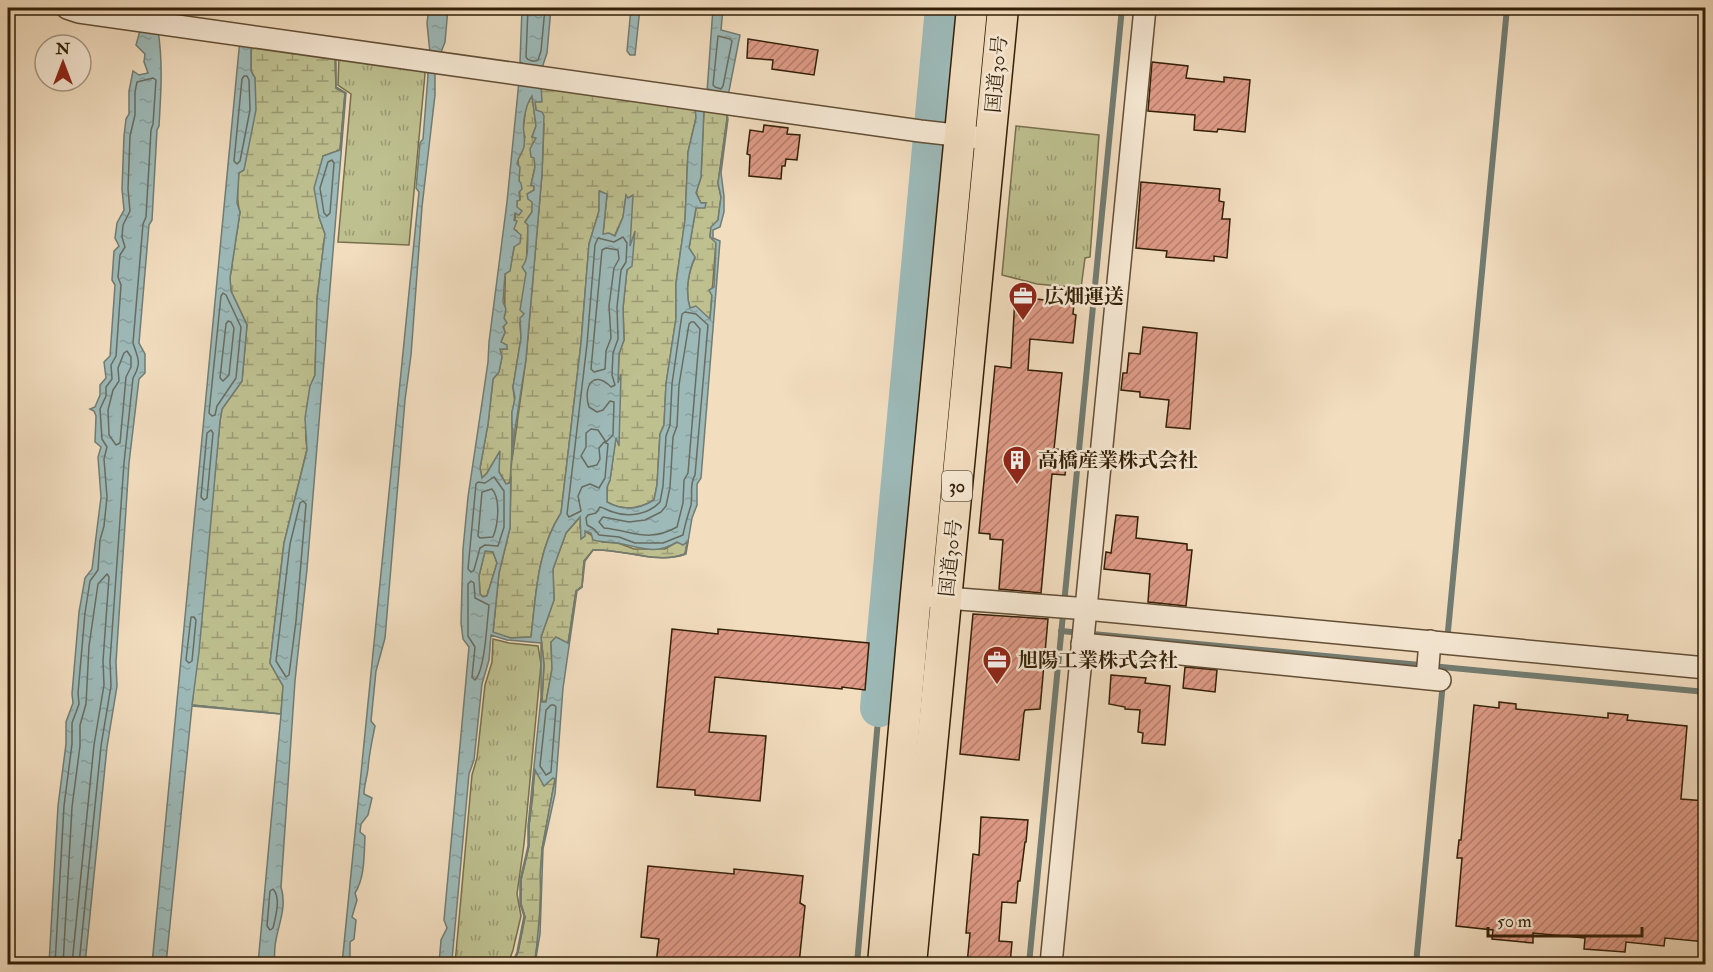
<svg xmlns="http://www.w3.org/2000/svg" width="1713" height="972" font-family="'IM FELL Double Pica','Noto Serif JP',serif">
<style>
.grass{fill:url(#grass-tufts);stroke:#78704c;stroke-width:1.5}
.wetland{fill:url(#wetland-marsh);stroke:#78704c;stroke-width:1.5}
.water{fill:url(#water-ripples);stroke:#727c72;stroke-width:1.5;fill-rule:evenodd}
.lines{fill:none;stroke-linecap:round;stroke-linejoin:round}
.shore{stroke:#686c60;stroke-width:1.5}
.stream{stroke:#727c72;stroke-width:6}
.river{stroke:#9dbab9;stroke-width:38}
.building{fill:url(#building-hatch);stroke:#321f07;stroke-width:1.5}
.minor-casing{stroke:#624e35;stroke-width:24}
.highway-casing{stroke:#321f07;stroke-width:33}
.minor{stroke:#f7e9d5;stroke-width:21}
.highway{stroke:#f2ddbf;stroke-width:30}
.labels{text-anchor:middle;stroke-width:5;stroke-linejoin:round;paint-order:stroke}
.shield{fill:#f7e9d5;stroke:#6d5c45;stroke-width:1.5}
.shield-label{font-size:18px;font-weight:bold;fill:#321f07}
.street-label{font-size:20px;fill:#321f07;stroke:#f7e9d5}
.poi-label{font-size:20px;font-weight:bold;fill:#321f07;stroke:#f7e9d5;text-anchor:start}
</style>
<defs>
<pattern id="grass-tufts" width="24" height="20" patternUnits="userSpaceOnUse" patternTransform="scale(1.5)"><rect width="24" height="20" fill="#bec090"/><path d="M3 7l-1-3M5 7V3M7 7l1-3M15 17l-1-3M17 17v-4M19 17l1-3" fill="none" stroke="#9b9b74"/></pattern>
<pattern id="wetland-marsh" width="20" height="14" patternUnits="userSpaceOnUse" patternTransform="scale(1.5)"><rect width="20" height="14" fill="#bec090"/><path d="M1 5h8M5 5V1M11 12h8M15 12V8" fill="none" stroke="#9b9b74"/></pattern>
<pattern id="water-ripples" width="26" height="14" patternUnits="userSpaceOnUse" patternTransform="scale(1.5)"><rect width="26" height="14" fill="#9dbab9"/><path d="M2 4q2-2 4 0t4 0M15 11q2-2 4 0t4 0" fill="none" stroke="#889f9e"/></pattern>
<pattern id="building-hatch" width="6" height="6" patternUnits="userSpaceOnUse" patternTransform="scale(1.5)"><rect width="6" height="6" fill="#de9a86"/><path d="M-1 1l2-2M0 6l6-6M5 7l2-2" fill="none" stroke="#b57d6c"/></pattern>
</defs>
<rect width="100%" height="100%" fill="#f2ddbf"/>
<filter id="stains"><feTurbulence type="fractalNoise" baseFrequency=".00333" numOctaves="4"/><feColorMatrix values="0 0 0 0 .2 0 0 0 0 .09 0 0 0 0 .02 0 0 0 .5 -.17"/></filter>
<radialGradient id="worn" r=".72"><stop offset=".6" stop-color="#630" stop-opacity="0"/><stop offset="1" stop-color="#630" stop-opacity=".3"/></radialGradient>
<!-- grass -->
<g class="grass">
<polygon points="339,54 423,66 425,74 409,245 338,242 351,94 338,85"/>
<polygon points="1016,126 1099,135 1090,257 1085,258 1081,288 1037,284 1002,275"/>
<polygon points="493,639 509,643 538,646 541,664 524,844 517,894 521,916 513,950 508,964 455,964 472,775 477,758 485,685 492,662"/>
</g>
<!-- wetland -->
<g class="wetland">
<path d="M251,41L335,54L336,88L345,93L340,150L323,156L319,217L325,234L317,299L315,375C306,394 304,429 307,449L284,543L270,663L283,686L281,714L192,705L220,421L222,409L242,381L247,325L231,291L230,278L240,212C231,186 250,108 255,78L251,71Z"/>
<path d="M541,85L695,105L696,118L688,152L685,220L676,283V318L666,384L664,425L660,434L657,485L654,500C638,510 623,511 607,502V487L610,480L616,436L619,354L624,340L623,308L629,250L632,196L628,199L626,196L623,217L614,237L603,234L607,195L600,191L599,211L589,244L581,343L561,513C537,550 536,595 531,637L511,638L493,633L499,573L510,528L511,476L509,483L506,484L499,472V453L487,473L482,478L480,468L488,424L493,379L499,372L502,357L500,349H507L501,342L505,332C501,323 506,316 505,308C504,296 506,285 505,274L510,270L517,231L514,229L517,201L520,199L518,156L525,137L523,131L526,106L532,95L536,126L532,137L536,138L535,167L531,185L534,186L532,212L525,222L528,225L524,314L520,323L521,338L513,387L515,404L512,412V460L526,359L542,174L544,124L536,110L535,102Z"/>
<path d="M704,109L726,110L727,119L718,183L721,197L718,220L711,228L710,237L716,242L710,319L690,308C685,292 688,273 695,258L689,248L696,208L705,203H701L696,193L701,177Z"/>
<path d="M581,516L580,528L602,542L618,543L634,549H665L677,542L688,541L685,554C656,565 623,548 593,550L584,561L582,587L576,591L568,644L551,642L552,669L546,702H542L544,665L541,637L554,600L553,569L566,533Z"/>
<polygon points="485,551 493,552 497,563 487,596 483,597 480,594 479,576"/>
<polygon points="534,769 555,779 542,849 539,934 534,964 513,964 518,952 525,917 521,904 521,880 529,846 529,826 533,795"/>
</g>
<!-- water -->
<g class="water">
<polygon points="429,8 448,8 445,42 440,55 430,53 427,23"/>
<polygon points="522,8 551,8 547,53 542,68 527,66 520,62"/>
<polygon points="631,8 640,8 635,55 630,55 627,51"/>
<polygon points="713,8 723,8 721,30 740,35 728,96 707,92"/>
<path d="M141,27L158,30C163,62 161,93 159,126L157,130L152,220L149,225L139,343L145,354V373L139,379L129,463L116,662L117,686L107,747L85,964H49L58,806L66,744V722L73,703L72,694L79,612L85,578L92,569L101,497L98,457L101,447L95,442L96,416L94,411L90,409L95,407L100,395V385L106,378L104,362L110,356L115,285L112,280L114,251L119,246L115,238L117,223L124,210L122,189L124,136L126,119L129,114V91L133,71L139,75L148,73L144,62L145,54L136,45Z"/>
<path d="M240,39L336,54V87L346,93L307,569L295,681L281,887C287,906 279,923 276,940C274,948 275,956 274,964H258L281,714L192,706L166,964H152ZM251,42L335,54L336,88L345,93L340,150L323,156L314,188L319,217L325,234L317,299L315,375L310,386L305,418L307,450L284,543L270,663L283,686L281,714L192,705L199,652L220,421L222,409L242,381L247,325L231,291L230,278L240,212L237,203L239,173L244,170L256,110L255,78L251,71Z"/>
<path d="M426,68L435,69V95L422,207L411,355L405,400L385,638L376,671L371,721L375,726C372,741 369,754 368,769C367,778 364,785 364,794L372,798L368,815L361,824L360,832L365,836C364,855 365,877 355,893L357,900L352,917L356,920L354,939L350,942V964H342L419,192L416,188L420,143L423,139L428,75Z"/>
<path d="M519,81L695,104C706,108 716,104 726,109L728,119L721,173L724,196V212L720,227L713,230V238L720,241L701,478L697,484V505L692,518L686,554C656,565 623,548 593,550L585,561L582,587L577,591L563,688L555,794L543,849L540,934L535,964L541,899L540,875L542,849L555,779L553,778L544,786L535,770L529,826V846L521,880V904L525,917L518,952L512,964L517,952L524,916L520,904V880L528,846V826L541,697V643L507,640L491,635L489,660L482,684L474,760L469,774L452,960L451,964H439L441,940L447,928L444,920L469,647L463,639L461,623L463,549L468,497L488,362L489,342L507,202ZM541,85L695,105L696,118L688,152L685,220L676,283V318L666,384L664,425L660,434L657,485L654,500C638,510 623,511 607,502V487L610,480L616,438L619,446L621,374L618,383L619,354L624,340L623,308L627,270L632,266L635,231L630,246L633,195L628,198L626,195L623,217L615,236L609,233L603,234L607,194L599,191V211L589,244L581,343L561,513C537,550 536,595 531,637L511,638L493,632L499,573L510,528L511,469L515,429L526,359L542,174L544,116L542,112L536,110L535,102H542ZM532,96L536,126L532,137L536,138L530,149L531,157L534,158L535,167L531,185L534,186V190L527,194L528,199L532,202V212L525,222L528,225C527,238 530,258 522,267L526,273L520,310L524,314L520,318L521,338L513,387L515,398L512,412V427L513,429L510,483L506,484L499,472L500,451L487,473L482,478L480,468L488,424L493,379L499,372L502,357L500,349H507V345L501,342L505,332L503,327L507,323L504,318L506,309L503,302L505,274L510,271L514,247L520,243L521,235L514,229L517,221L514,220L515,213L519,215L522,211L517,207V201L520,200L519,192L522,189L521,183L519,181L520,167L517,164C518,157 522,154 524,147C525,141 524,138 524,133C522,123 526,104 532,96ZM719,106L726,110L727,119L718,183L721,197L718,220L711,227L710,237L716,243L714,287L709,290L712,296L710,319L696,306L690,308C685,292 688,272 695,257L689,248L696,208H705L706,203H701L696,193L701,177L704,109ZM580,517L581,539L585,536V531L591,533L593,540C601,542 609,542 617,543C640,547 655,556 677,542L683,545L687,542L685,554C656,565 623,548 593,550L584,561L582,586L576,591L568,643L556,637L551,642L552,669L546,702H542V697L544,665L541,637L554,600L553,569L566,533ZM485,551L493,552L497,563L487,596L483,597L480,594L479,576Z"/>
</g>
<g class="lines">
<!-- shore -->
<g class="shore">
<path d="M528,8L526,57C528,61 535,62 538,60L541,51L545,8"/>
<polygon points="718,36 730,39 732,41 723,86 721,89 715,87 713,85"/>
<polygon points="244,76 247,76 249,80 250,110 240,161 237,164 234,161 242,79"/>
<polygon points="332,160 334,163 330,213 327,216 324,213 320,188 328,162"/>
<path d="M623,237L627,243L626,262L621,270L617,307L618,339L613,353L612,375L615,385L611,387C592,368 583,389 589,407L597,412L603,410L610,401L614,402L613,435L606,442L598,430L591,429L586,433V447L581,456L588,467L597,465L600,459L599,448L604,442L608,444L605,478L599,488L590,484L582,487L578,496L581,511L569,517L567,514L587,344L595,245L598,238L614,242Z"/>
<polygon points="606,248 618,250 619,259 614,268 609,306 611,338 606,351 605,369 594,372 591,369 602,250"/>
<polygon points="223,293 226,295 241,327 236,378 217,406 215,415 212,416 209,413 221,296"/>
<path d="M685,312L696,314L708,325L695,475C689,485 693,494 691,505C688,515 685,524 683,535L663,543H635L619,537L599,535L594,529L587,525L586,518L588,515L596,513L600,507C604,508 609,511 613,512C629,518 649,514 660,502L663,486L666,436L670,425L672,384L682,314Z"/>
<polygon points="228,321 231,322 234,328 229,375 223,381 220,378 226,324"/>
<path d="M691,322H694L700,329L688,473L684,480L683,503L677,527C648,543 634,531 604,528L599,522L603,517L629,522L645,520L661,512L666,506L670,487L673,437L677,426L679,385L689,324Z"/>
<polygon points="127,351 131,357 131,367 126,377 120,443 116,445 109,435 108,410 113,390 119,381 118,368 124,353"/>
<polygon points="211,430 213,433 207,498 204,500 201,497 207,433"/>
<polygon points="494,477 504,491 504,527 498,546 485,545 480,548 474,570 471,572 468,569 476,484 478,482 485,483"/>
<path d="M492,489C501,499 498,525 493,537L480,538L478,536L482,492Z"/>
<polygon points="303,501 306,504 296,621 289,675 286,677 276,661 290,544 300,503"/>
<path d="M471,581L474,583L475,598L489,605C487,622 485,670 475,680L472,677L475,647L468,636V584Z"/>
<polygon points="191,617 194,617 196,620 192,661 189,663 186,660"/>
<polygon points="551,705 554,705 556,707 551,772 546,775 540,766 546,710"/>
<path d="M273,889C281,897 276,916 273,928L270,930L267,926L270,891Z"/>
<path d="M55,964L64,806L72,744V723L79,704L78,693L85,613L90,581L98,570L100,540L104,526L107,497L104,459L107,447L102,439L100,409L106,396V387L112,379L111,365L116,356L121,285L118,277L120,255L125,247L122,237L123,225L130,211L128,189L130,136L135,115V92L137,82L153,78L156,80L153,124L151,130L146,217L143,224L133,343C138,359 142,362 133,378L124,463L110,661L111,686L101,746L79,964"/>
<polyline points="63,964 72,807 80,746 80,725 86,704 89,646 98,584 107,574 109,577 103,661 104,685 94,745 72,964"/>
</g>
<!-- stream -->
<g class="stream">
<polyline points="1061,631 1706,692"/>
<polyline points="1448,631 1507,8"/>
<polyline points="857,964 879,708"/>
<polyline points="1029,964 1122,8"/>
<polyline points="1416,964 1443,682"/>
</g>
<!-- river -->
<polyline class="river" points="879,708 944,8"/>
</g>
<!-- building -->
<g class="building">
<polygon points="748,39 818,50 814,75 772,69 773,60 747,58"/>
<polygon points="1152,62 1188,66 1186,78 1224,82 1224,77 1250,80 1245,132 1218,129 1217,132 1194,130 1195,115 1148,111"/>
<polygon points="764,125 788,128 787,134 800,135 797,160 786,159 785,166 782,166 781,179 749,176 750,155 747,154 750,130 763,132"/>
<polygon points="1141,182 1220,189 1219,201 1224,202 1222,219 1230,219 1227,258 1214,256 1214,261 1166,257 1167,251 1136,248"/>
<polygon points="1015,297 1074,303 1073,314 1076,315 1073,343 1030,339 1028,370 1062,373 1054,449 1068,450 1065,475 1052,474 1041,593 999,589 1003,540 990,539 990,534 979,533 995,366 1011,368"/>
<polygon points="1143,327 1197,333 1190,429 1166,427 1169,400 1140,397 1140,392 1121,390 1123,373 1127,373 1129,353 1140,354"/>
<polygon points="1116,515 1138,517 1136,538 1187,544 1187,550 1192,550 1186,606 1148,602 1150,574 1104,569 1106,552 1111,553"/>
<polygon points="973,614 1048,619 1040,709 1025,710 1024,713 1019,760 960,754"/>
<polygon points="672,629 718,634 718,629 869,643 865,690 842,687 842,689 715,677 709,732 766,736 760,801 695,795 695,790 657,787"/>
<polygon points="1185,667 1217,670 1215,692 1183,688"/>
<polygon points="1111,675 1146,678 1145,683 1170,686 1165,745 1142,743 1143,733 1138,732 1140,710 1125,709 1125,707 1109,704"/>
<polygon points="1499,702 1516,704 1516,709 1608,718 1608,713 1628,715 1627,720 1687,726 1681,799 1706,801 1706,942 1665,938 1664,946 1626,942 1625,952 1584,949 1585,938 1533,933 1533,943 1492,939 1493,930 1456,926 1462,858 1457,858 1459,840 1461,840 1474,705 1499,708"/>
<polygon points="981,817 1028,820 1026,842 1025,842 1020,881 1018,881 1016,903 1002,902 999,941 1012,942 1010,964 967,964 970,933 966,933 973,854 979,855"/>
<polygon points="648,866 734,874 734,869 803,876 800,903 805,906 799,964 656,964 659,939 641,937"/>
</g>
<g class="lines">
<!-- minor casing -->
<g class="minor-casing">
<g id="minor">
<polyline points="67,8 79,12 920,131 990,139"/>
<polyline points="933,597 1075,608 1706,668"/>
<polyline points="1082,644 1440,680"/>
<polyline points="1427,678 1430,641"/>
<polyline points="1051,964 1145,8"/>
</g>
</g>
<!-- highway casing -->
<g class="highway-casing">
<g id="highway">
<polyline points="883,964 916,594 972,8"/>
<polyline points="911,964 1003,8"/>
</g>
</g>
<!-- minor -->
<use href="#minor" class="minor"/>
<!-- highway -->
<use href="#highway" class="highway"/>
</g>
<!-- icons -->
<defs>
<g id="office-pin" transform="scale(1.5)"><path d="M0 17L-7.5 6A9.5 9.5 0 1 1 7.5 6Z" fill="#8f2418" stroke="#f7e9d5"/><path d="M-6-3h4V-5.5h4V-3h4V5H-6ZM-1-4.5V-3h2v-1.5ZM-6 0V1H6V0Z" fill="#fff"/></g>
<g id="building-pin" transform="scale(1.5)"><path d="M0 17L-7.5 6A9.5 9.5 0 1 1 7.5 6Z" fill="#8f2418" stroke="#f7e9d5"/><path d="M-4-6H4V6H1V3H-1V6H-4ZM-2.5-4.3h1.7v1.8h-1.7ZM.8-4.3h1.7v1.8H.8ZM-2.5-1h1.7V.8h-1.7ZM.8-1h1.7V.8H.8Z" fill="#fff"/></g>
</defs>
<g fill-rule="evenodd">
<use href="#office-pin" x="1023" y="296"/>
<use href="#building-pin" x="1017" y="460"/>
<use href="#office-pin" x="997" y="660"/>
</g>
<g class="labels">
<!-- shield labels -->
<rect class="shield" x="942" y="471" width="30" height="30" rx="4.5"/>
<g class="shield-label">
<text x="957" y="492">30</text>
</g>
<!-- street labels -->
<g class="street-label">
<text transform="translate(996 74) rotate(-85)" y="7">国道30号</text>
<text transform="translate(950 558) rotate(-84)" y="7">国道30号</text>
</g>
<!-- poi labels -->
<g class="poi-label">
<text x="1044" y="303">広畑運送</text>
<text x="1038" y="467">高橋産業株式会社</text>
<text x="1018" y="667">旭陽工業株式会社</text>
</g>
</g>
<!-- margin -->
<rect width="1713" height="972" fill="none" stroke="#f2ddbf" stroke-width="30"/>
<rect x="9" y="9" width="1695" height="954" fill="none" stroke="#321f07" stroke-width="3"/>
<rect x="15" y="15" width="1683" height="942" fill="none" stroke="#321f07" stroke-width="1.5"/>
<!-- north arrow -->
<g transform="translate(63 63)"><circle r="28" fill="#f7e9d5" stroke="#a89883" stroke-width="1.5"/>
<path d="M0-4.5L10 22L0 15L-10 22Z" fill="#8f2418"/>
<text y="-9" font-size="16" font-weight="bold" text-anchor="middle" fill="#321f07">N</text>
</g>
<!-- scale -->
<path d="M1488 927v9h154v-9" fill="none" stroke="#321f07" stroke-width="3"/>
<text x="1497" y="927" font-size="18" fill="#321f07" stroke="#f7e9d5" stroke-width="4.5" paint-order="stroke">50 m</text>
<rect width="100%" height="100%" filter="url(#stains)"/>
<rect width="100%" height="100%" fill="url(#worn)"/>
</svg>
